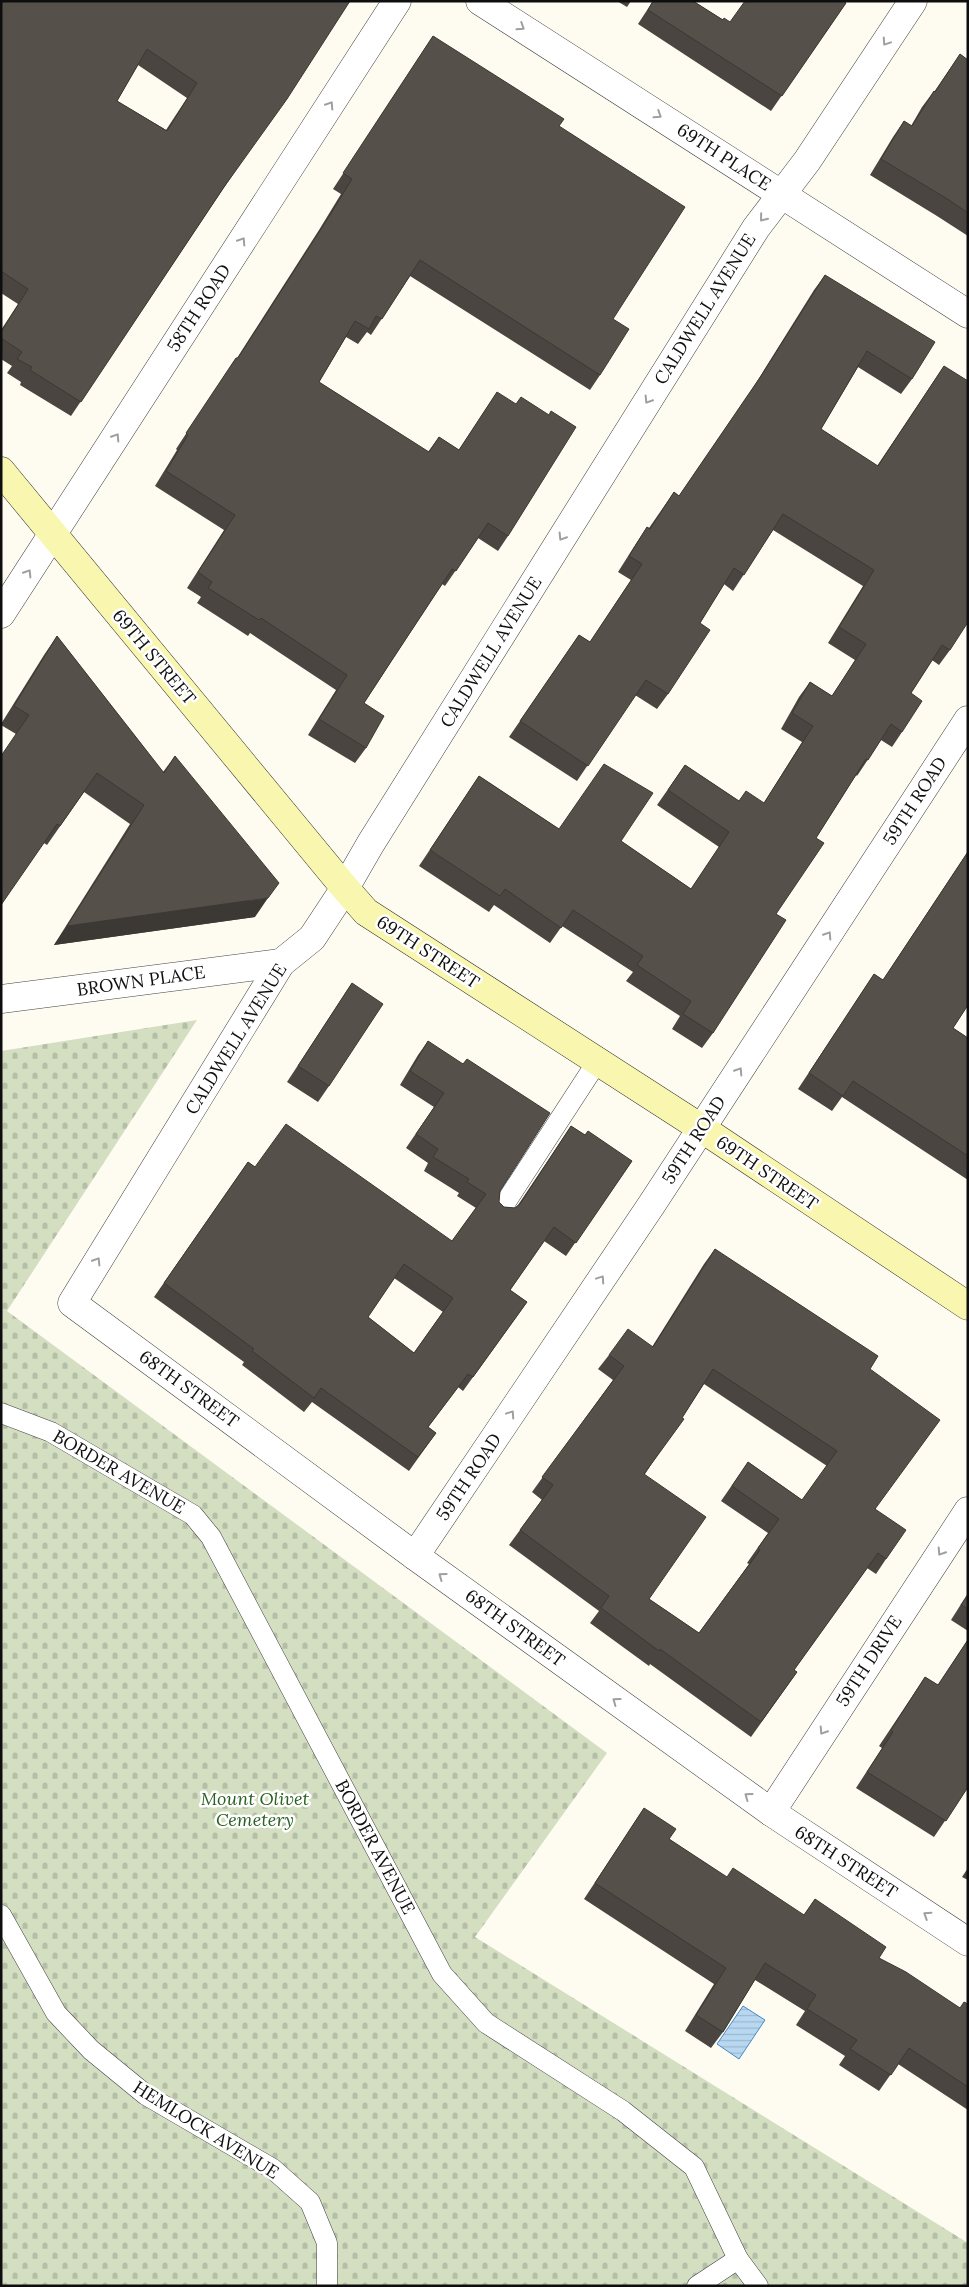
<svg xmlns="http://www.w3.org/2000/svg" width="969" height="2287" font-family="Lora,serif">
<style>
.cemetery{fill:url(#cemetery-stones)}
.water{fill:url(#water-rules);stroke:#4489c4}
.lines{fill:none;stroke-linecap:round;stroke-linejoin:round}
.lane-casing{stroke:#414141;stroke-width:21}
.street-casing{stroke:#414141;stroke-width:29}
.secondary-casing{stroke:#303030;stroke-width:29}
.lane{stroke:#fff;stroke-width:20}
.street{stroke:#fff;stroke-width:28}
.secondary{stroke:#f9f6af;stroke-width:28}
.wall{fill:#4a4540;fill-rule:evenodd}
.shaded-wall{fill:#3c3834}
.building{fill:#56504b;stroke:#3c3834;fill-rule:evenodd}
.oneway{stroke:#9f9f9f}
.labels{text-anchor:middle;stroke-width:5;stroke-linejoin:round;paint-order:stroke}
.street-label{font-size:18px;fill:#0e0e0e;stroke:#fff}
.park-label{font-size:18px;font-style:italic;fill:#2b6122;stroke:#fff}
</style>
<defs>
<pattern id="cemetery-stones" width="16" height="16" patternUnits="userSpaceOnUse" patternTransform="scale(1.25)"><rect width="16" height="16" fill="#d4dfc2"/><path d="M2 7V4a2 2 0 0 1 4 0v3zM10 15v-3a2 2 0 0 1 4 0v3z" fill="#b5bea6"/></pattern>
<pattern id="water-rules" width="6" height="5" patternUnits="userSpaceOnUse" patternTransform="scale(1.25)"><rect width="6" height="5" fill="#b8d8f2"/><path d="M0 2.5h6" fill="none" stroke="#9db8ce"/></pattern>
</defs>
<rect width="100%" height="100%" fill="#fefcf0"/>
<!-- cemetery -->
<polygon class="cemetery" points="197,1020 7,1311 607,1753 475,1937 968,2243 968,2286 1,2286 1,1051"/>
<!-- water -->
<polygon class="water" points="743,2006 765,2020 739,2059 717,2044"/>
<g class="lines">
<!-- lane casing -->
<g class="lane-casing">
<g id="lane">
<polyline points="500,1211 597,1062"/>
<polyline points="1,1413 51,1432 193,1515 211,1537 442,1974 486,2023 623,2111 694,2167 738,2259 758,2286"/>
<polyline points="1,1915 56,2013 91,2050 146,2095 273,2169 310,2202 327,2243 327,2286"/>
<polyline points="697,2286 738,2259"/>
</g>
</g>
<!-- street casing -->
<g class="street-casing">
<g id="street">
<polyline points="480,1 968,314"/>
<polyline points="913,1 807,161 756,228 371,843 345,888 312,938 281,963 72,1303 415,1556 771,1812 968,1942"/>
<polyline points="1,614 397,1"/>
<polyline points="1,999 281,963"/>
<polyline points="415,1556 652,1204 968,720"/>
<polyline points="771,1812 968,1511"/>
</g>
</g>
<!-- secondary casing -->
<g class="secondary-casing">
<polyline id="secondary" points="1,471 345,888 366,912 701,1128 968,1306"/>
</g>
<!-- lane -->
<use href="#lane" class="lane"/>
<!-- street -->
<use href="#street" class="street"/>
<!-- secondary -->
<use href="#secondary" class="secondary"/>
</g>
<!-- wall -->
<g class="wall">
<path d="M1,1H350L221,192L71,416L20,385L21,382L7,373L12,366L1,359V330L18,304L1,293ZM138,65L187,98L166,130L117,101Z"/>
<polygon points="617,1 631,1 627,7"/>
<polygon points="653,1 693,1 723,20 730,22 844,2 846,3 771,111 638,24"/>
<polygon points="433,36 559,126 613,319 600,375 590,390 410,276 371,335 367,332 358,344 346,337 319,382 428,452 439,437 459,450 497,392 508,536 498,551 478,538 445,586 442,584 364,703 366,748 355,763 308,735 336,690 250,633 248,636 197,603 201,597 187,588 224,530 155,486 177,450 176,449 226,373 236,358 237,358 319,230 341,194 333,189"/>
<polygon points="960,54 968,60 968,236 937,216 870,175 893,137 904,121 911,126 922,107 934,91 934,92"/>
<polygon points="825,275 912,379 901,394 858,367 821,429 877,466 944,366 950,650 939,665 932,660 911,693 902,732 892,747 881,740 857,776 856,775 816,838 713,1033 702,1048 672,1029 680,1016 626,981 633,972 562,926 550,943 494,905 489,912 419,866 479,776 559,829 621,841 691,889 719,847 657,805 685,765 739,801 764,803 802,742 781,729 799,697 810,682 832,696 855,660 828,643 863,586 773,530 733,591 724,584 700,623 668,694 657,709 635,695 577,781 509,737 579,635 590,642 631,580 618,572 637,542 647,527 649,528 674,492 679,496 751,391 814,290"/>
<polygon points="57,636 163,772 175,756 255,917 54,945 130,824 84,792 47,845 44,843 16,734 1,725 1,724 44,655"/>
<polygon points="968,851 968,1005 953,1028 968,1038 968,1180 842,1097 832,1111 798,1089 874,974 883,980"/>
<polygon points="352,983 329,1086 318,1102 287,1082"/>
<path d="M428,1041L500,1191L499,1202L504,1207L515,1208L518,1205L571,1126L585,1135L632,1161L566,1256L544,1241L510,1290L527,1302L463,1391L458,1387L428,1427L436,1433L409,1471L312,1402L304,1412L242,1365L244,1362L154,1297L248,1162L255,1167L452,1241L476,1208L457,1196L459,1193L424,1171L428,1163L406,1148L434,1107L400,1085L418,1055ZM394,1278L443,1312L414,1353L368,1317Z"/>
<path d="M715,1249L870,1369L875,1509L886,1559L876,1574L867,1568L794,1670L797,1672L751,1737L650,1664L649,1666L590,1623L599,1611L509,1545L542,1500L532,1492L613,1380L598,1369L609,1355L652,1347L704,1264ZM704,1384L827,1466L802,1500L748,1462L721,1501L768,1533L747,1563L749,1564L699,1633L649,1599L645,1474Z"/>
<polygon points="968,1593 968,1631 951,1620"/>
<polygon points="968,1639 968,1787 934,1837 856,1788 882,1748 879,1746 925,1677 938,1685"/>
<polygon points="644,1808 669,1839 726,1877 804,1915 815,1899 879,1958 960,2008 968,2004 968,2110 898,2064 879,2091 839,2065 845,2056 796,2025 805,2011 755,1980 723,2032 711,2048 685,2031 714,1984 584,1899"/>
<polygon points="968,1868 968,1880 962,1877"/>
</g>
<!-- shaded-wall -->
<polygon class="shaded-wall" points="268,898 255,917 54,945 67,926"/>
<!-- building -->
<g class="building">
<path d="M1,1H350L287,99L224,187L81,402L30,370L32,367L17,359L22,352L1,338V332L28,289L1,271ZM147,49L197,83L167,131L117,101Z"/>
<polygon points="653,1 693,1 723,20 724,18 730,22 745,1 844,1 844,2 846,3 782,96 648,10"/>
<polygon points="433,36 564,119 559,126 685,207 613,319 629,329 600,375 420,260 382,319 376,316 369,329 355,321 319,382 429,452 439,437 459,450 497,392 516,404 521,397 549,415 551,411 576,427 508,536 488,523 456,571 452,569 392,660 364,703 384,716 366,748 319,719 347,675 261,618 259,620 208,588 212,582 198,572 235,515 166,471 188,435 186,433 236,358 238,358 330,215 352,179 343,173"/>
<polygon points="960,54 968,60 968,213 949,200 881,159 904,121 912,126 934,91 935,92"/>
<polygon points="825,275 935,342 912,379 867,351 821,429 878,466 944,366 968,381 968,622 950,650 942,645 911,693 922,701 902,732 891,724 868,760 866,759 816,838 824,843 776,914 786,920 713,1033 683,1014 691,1001 637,965 643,956 573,910 561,928 505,889 500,896 430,850 479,776 559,829 604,764 653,793 621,841 691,889 729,832 668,790 685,765 739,801 746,791 764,803 813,726 792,713 810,682 832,696 866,644 839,627 874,570 783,514 744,575 734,568 700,623 710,630 668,694 646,680 588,766 520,721 579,635 590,642 642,564 629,556 647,527 650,529 674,492 679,496 761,376"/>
<polygon points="57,636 164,773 175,756 279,883 268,898 67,926 144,805 97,773 60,826 57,824 1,905 1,756 29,715 14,706"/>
<polygon points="968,852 968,1005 953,1028 968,1038 968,1156 853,1081 843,1096 809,1073 874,974 883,980"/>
<polygon points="352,983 383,1004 329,1086 298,1066"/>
<path d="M428,1041L463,1064L467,1059L550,1113L500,1191L499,1202L504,1207L515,1208L520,1204L571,1126L585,1135L588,1131L632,1161L576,1243L554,1227L510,1290L527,1302L473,1377L468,1374L428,1427L436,1433L418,1457L321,1388L314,1398L252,1351L254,1349L164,1283L248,1162L255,1167L286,1124L452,1241L486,1194L467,1182L469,1179L433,1157L438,1149L416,1134L444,1093L410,1071ZM404,1264L453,1298L414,1353L368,1317Z"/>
<path d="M715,1249L878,1356L870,1369L940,1420L875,1509L906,1530L886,1559L878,1553L794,1670L797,1672L761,1722L660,1649L659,1651L601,1608L609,1596L520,1530L553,1485L542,1477L624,1366L609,1355L628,1329L653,1347ZM713,1369L837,1451L802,1500L748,1462L732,1486L779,1519L758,1548L760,1550L699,1633L649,1599L706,1517L644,1474L684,1419L682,1418Z"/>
<polygon points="968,1595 968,1609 961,1605"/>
<polygon points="968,1640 968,1787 946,1821 867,1772 893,1732 891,1730 925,1677 938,1685"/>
<polygon points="644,1808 676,1829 669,1839 727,1877 733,1868 804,1915 815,1899 886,1947 879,1958 906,1972 960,2008 964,2002 968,2004 968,2087 909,2048 891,2075 850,2049 857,2040 807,2009 816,1995 765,1963 723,2032 696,2015 726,1968 595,1883"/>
</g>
<!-- one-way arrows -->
<defs><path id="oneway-chevron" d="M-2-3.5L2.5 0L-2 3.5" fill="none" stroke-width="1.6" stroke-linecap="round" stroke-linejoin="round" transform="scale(1.25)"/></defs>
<g class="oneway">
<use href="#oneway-chevron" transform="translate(521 27) rotate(33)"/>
<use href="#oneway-chevron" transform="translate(886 42) rotate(124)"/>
<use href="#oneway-chevron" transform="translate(330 105) rotate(-57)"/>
<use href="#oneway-chevron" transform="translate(658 115) rotate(33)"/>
<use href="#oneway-chevron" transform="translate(763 218) rotate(129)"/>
<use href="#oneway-chevron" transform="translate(242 241) rotate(-57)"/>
<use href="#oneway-chevron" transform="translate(648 400) rotate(122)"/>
<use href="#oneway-chevron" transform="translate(116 437) rotate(-57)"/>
<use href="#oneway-chevron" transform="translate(562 537) rotate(122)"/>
<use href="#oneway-chevron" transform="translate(28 573) rotate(-58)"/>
<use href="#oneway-chevron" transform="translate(828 935) rotate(-57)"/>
<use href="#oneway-chevron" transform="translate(739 1071) rotate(-57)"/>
<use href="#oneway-chevron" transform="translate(97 1261) rotate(-58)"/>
<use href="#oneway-chevron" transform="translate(601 1279) rotate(-56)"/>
<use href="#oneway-chevron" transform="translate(511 1414) rotate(-56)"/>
<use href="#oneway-chevron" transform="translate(941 1552) rotate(123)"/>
<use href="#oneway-chevron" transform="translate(442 1576) rotate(-144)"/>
<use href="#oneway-chevron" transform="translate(616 1701) rotate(-144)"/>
<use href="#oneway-chevron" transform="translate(823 1731) rotate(123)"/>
<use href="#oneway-chevron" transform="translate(748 1796) rotate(-144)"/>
<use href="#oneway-chevron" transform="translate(927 1915) rotate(-147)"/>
</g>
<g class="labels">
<!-- street labels -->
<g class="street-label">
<text transform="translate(724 157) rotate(33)" y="6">69TH PLACE</text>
<text transform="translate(199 308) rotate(-57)" y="6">58TH ROAD</text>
<text transform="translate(705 309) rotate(-58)" y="6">CALDWELL AVENUE</text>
<text transform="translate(491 652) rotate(-58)" y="6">CALDWELL AVENUE</text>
<text transform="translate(154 657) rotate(50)" y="6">69TH STREET</text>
<text transform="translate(915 801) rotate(-57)" y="6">59TH ROAD</text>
<text transform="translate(428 952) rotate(33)" y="6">69TH STREET</text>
<text transform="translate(141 981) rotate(-8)" y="6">BROWN PLACE</text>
<text transform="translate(236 1039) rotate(-58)" y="6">CALDWELL AVENUE</text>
<text transform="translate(694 1140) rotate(-57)" y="6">59TH ROAD</text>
<text transform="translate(767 1173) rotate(34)" y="6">69TH STREET</text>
<text transform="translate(189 1389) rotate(36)" y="6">68TH STREET</text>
<text transform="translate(119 1472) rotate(30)" y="6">BORDER AVENUE</text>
<text transform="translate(469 1477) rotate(-56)" y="6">59TH ROAD</text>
<text transform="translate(515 1628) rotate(36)" y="6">68TH STREET</text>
<text transform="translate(869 1661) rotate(-57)" y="6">59TH DRIVE</text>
<text transform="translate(375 1847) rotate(62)" y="6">BORDER AVENUE</text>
<text transform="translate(846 1862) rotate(33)" y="6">68TH STREET</text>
<text transform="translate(206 2130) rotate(32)" y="6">HEMLOCK AVENUE</text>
</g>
<!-- park labels -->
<g class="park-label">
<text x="255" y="1805">Mount Olivet<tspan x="255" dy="21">Cemetery</tspan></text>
</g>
</g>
<!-- border -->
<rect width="969" height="2287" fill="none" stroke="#0e0e0e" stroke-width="5"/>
</svg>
